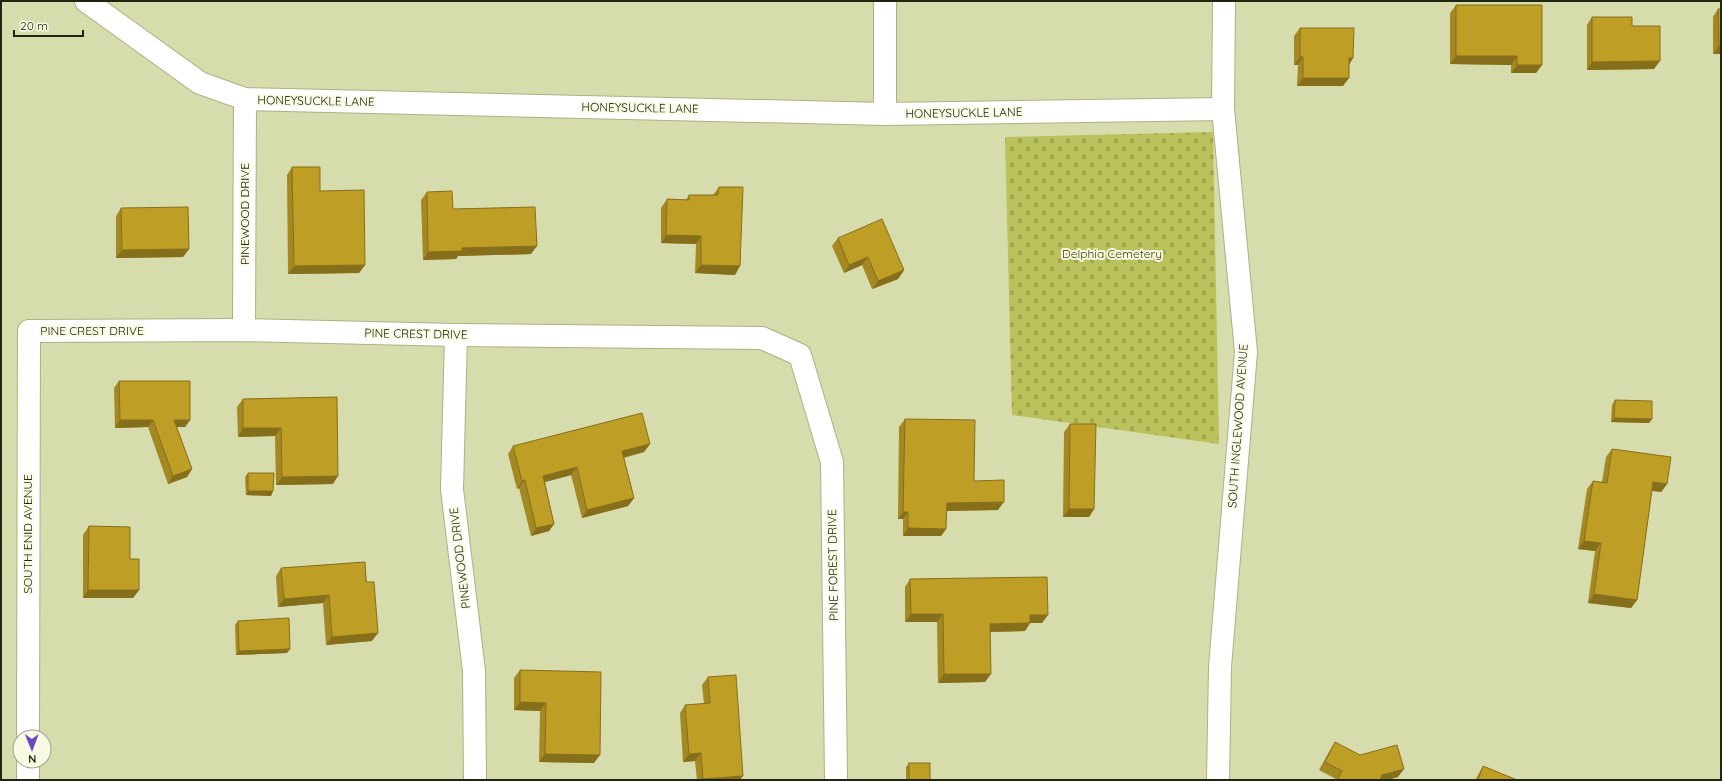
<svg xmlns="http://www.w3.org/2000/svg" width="1722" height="781" font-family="Quicksand,sans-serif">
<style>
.cemetery{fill:url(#cemetery-stones)}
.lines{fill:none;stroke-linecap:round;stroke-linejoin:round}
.street-casing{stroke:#acb184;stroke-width:24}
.secondary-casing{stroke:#acb184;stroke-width:24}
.street{stroke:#fff;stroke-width:22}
.secondary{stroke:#fff;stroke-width:22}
.wall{fill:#a48821}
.shaded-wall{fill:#866f1b}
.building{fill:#bf9e26;stroke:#866f1b}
.labels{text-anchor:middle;stroke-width:4;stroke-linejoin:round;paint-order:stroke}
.street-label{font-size:12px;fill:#222412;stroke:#f8fae3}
.park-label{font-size:12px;fill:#3c3f00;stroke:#f8fae3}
</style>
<defs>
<pattern id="cemetery-stones" width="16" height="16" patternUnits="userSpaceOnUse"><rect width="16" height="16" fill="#bbc25b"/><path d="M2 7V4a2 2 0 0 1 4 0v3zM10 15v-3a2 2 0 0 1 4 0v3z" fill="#a0a74e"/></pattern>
</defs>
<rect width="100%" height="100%" fill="#d7dcad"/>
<!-- cemetery -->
<polygon class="cemetery" points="1213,132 1219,444 1012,415 1005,137"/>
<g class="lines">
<!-- street casing -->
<g class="street-casing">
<g id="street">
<polyline points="885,1 885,114"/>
<polyline points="244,330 245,99"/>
<polyline points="456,335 452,489 474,671 475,780"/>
<polyline points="28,737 29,331 244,330 456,335 762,338 800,355 832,462 836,780"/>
<polyline points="28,780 28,761"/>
</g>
</g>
<!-- secondary casing -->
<g class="secondary-casing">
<g id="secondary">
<polyline points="86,1 200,83 245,99 885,114 1223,109"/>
<polyline points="1218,780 1220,667 1246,352 1223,109 1224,1"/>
</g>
</g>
<!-- street -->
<use href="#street" class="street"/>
<!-- secondary -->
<use href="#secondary" class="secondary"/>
</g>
<!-- wall -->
<g class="wall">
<polygon points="1456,5 1542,65 1536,73 1511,73 1511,65 1450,64 1450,13"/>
<polygon points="1718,9 1721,9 1721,54 1713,54 1713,17"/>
<polygon points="1592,17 1632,26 1654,69 1587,70 1587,25"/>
<polygon points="1300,28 1353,58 1349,65 1343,86 1297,86 1298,65 1294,65 1294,36"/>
<polygon points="292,167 320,191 365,265 359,273 288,274 287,175"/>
<polygon points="719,187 735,275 695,273 696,244 661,243 661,208 667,199 686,200 689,195 713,195"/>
<polygon points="427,192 453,209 531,254 458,256 456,259 423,260 421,200"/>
<polygon points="121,208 189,249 183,257 116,258 116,216"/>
<polygon points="838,238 904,270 898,279 872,289 862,265 844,273 832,246"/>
<polygon points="119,381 190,420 185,427 177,427 192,469 187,477 168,484 148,427 115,428 114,388"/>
<polygon points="337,397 333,484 276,485 275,436 238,437 237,407 243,399"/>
<polygon points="1615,400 1652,419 1649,423 1611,422 1612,405"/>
<polygon points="905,419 974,481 998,510 946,511 946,529 941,536 903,536 903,519 898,519 899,427"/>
<polygon points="1070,424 1094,509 1089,517 1063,517 1064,432"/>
<polygon points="650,444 644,452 624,458 634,498 628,506 582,518 571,475 545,482 554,524 549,531 531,536 519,488 517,489 508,454 513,446"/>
<polygon points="1612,449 1667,484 1661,492 1652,491 1637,600 1631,608 1588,603 1595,551 1578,549 1587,489 1593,481 1602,482 1606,457"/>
<polygon points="248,473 273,491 271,496 246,495 245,477"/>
<polygon points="89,526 130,559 139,590 133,598 83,598 83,535"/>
<polygon points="365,562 372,641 326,645 323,603 278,607 276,576 281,568"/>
<polygon points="910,579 1042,623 1030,623 1025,631 990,632 985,682 938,683 937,622 905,622 905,587"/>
<polygon points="238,621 290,649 287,653 236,655 235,625"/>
<polygon points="520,670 594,763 539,762 540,711 514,710 514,678"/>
<polygon points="708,677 740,780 697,780 695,761 683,762 680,713 685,705 704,704 702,685"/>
<polygon points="1335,742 1398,777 1387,780 1336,780 1336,779 1319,770 1330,750"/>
<polygon points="909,763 930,780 906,780 906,767"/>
<polygon points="1483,766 1517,780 1475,780 1478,775"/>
</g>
<!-- shaded-wall -->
<g class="shaded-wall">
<polygon points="1719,46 1721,46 1721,54 1713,54"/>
<polygon points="1456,56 1517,56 1511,65 1450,64"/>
<polygon points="1300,57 1303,57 1298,65 1294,65"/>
<polygon points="1349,58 1353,58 1348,66"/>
<polygon points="1660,61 1654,69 1587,70 1592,62"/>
<polygon points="1517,65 1542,65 1536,73 1511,73"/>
<polygon points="1303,78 1349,78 1343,86 1297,86"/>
<polygon points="666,235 701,236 696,244 661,243"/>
<polygon points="537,246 531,254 458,256 456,259 423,260 428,252 462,248"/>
<polygon points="189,249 183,257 116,258 122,250"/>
<polygon points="868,257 862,265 844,273 849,265"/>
<polygon points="365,265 359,273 288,274 294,266"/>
<polygon points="701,265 740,266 735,275 695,273"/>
<polygon points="904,270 898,279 872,289 878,281"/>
<polygon points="1614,418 1652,419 1649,423 1611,422"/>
<polygon points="120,420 153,420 148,427 115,428"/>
<polygon points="174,420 190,420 185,427 169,427"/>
<polygon points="243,428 281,428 275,436 238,437"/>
<polygon points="650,444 644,452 616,459 622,451"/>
<polygon points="577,467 571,475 538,484 543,476"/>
<polygon points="192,469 187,477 168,484 173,476"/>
<polygon points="338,476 333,484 276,485 282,477"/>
<polygon points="525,480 519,488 517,489 522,481"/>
<polygon points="1653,482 1667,484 1661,492 1648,490"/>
<polygon points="248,491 273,491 271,496 246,495"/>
<polygon points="634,498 628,506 582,518 587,510"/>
<polygon points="1004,502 998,510 941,511 947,503"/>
<polygon points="1069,509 1094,509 1089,517 1063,517"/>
<polygon points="903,512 908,512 903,519 898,519"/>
<polygon points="554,524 549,531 531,536 536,528"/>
<polygon points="908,528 946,529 941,536 903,536"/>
<polygon points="1584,541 1601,543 1595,551 1578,549"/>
<polygon points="88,590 139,590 133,598 83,598"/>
<polygon points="1594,594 1637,600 1631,608 1588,603"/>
<polygon points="329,595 323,603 278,607 284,599"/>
<polygon points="911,614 943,614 937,622 905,622"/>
<polygon points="1030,615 1048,615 1042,623 1030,623 1025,631 984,632 990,624"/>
<polygon points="378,633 372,641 326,645 332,637"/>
<polygon points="290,649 287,653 236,655 239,651"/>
<polygon points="944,674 991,674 985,682 938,683"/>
<polygon points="520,702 546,703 540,711 514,710"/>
<polygon points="701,753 695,761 683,762 689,754"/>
<polygon points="545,754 600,755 594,763 539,762"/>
<polygon points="1404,769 1398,777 1387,780 1379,780 1382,775"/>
<polygon points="743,776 740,780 702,780 703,779"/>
</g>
<!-- building -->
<g class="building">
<polygon points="1456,5 1542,5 1542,65 1517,65 1517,56 1456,56"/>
<polygon points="1718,9 1721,9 1721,46 1719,46"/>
<polygon points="1592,17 1632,17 1632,26 1660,26 1660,61 1592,62"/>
<polygon points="1300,28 1354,28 1353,58 1349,58 1349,78 1303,78 1303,57 1300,57"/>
<polygon points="292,167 320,167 320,191 364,190 365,265 294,266"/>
<polygon points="719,187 743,187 740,266 701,265 701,236 666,235 667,199 689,200 689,195 718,195"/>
<polygon points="452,191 453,209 535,207 537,246 462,248 462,251 428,252 427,192"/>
<polygon points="188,207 189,249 122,250 121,208"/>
<polygon points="882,219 904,270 878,281 868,257 849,265 838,238"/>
<polygon points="119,381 190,381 190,420 174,420 192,469 173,476 153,420 120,420"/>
<polygon points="337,397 338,476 282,477 281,428 243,428 243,399"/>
<polygon points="1615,400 1652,401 1652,419 1614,418"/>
<polygon points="642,413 650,444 622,451 634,498 587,510 577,467 543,476 554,524 536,528 525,480 522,481 513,446"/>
<polygon points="905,419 975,420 974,481 1004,480 1004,502 947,503 946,529 908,528 908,512 903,512"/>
<polygon points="1070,424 1096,424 1094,509 1069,509"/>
<polygon points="1612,449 1671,457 1667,484 1653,482 1637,600 1594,594 1601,543 1584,541 1593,481 1607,483"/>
<polygon points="248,473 274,473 273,491 248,491"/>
<polygon points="89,526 130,527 130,559 139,559 139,590 88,590"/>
<polygon points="365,562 366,582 374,582 378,633 332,637 329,595 284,599 281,568"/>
<polygon points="1047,577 1048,615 1030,615 1030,623 990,624 991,674 944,674 943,614 911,614 910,579"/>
<polygon points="289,618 290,649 239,651 238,621"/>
<polygon points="520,670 601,672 600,755 545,754 546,703 520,702"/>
<polygon points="736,675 743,776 703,779 701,753 689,754 685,705 710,703 708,677"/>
<polygon points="1335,742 1360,755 1397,745 1404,769 1382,775 1380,780 1337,780 1342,771 1325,762"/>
<rect x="909" y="763" width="21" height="17"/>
<polygon points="1483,766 1517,780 1478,780"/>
</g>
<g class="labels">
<!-- street labels -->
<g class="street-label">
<text transform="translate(316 101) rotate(1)" y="4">HONEYSUCKLE LANE</text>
<text transform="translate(640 108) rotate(1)" y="4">HONEYSUCKLE LANE</text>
<text transform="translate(964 113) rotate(-1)" y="4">HONEYSUCKLE LANE</text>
<text transform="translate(245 214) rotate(-90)" y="4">PINEWOOD DRIVE</text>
<text x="92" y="335">PINE CREST DRIVE</text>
<text transform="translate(416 334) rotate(1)" y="4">PINE CREST DRIVE</text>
<text transform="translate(1238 426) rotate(-86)" y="4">SOUTH INGLEWOOD AVENUE</text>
<text transform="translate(28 534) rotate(-90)" y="4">SOUTH ENID AVENUE</text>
<text transform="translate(460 558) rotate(-97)" y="4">PINEWOOD DRIVE</text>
<text transform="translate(833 565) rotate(-91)" y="4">PINE FOREST DRIVE</text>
</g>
<!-- park labels -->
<g class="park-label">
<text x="1112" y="258">Delphia Cemetery</text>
</g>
</g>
<!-- border -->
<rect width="1722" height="781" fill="none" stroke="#222412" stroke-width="4"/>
<!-- north arrow -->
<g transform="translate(32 749) rotate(179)"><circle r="19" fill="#f8fae3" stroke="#a2a48f"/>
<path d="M0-3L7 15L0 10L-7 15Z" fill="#6b47c0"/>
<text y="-6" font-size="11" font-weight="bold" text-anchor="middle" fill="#222412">N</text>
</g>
<!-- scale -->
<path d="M14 30v6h69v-6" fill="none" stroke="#222412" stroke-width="2"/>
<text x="20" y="30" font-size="12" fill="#222412" stroke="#f8fae3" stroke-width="3" paint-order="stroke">20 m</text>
</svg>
